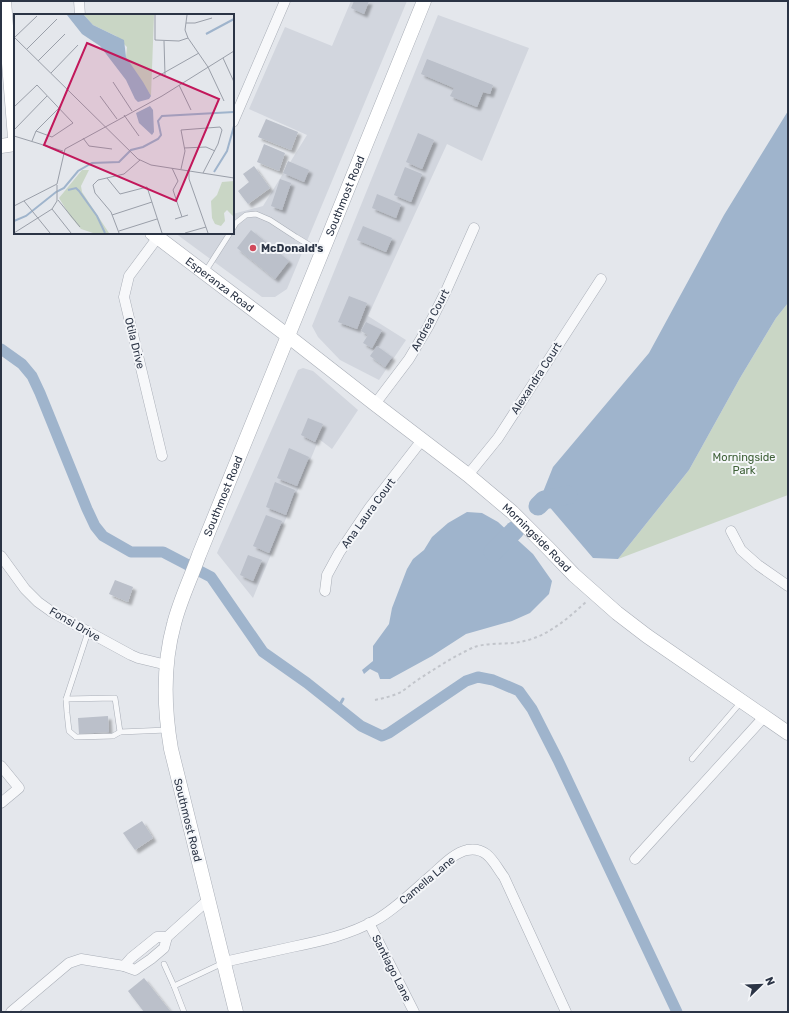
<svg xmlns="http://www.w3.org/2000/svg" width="789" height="1013" font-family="Rubik,sans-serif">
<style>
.built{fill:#d2d6de}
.green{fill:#c9d6c5}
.water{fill:#9fb4cc}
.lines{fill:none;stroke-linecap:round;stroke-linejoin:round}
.stream{stroke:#9fb4cc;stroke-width:3}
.canal{stroke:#9fb4cc;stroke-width:11}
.river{stroke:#9fb4cc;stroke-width:19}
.building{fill:#bbc0ca;filter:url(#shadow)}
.lane-casing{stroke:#a9aeb7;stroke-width:6}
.street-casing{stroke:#a9aeb7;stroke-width:11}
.secondary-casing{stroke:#a9aeb7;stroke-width:15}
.path{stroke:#c2c5cb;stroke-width:2;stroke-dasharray:3 3;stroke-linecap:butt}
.lane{stroke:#f7f8fa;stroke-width:5}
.street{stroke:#f7f8fa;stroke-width:10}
.secondary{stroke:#fff;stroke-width:14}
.poi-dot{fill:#d1495b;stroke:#f4f6f9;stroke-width:1.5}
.labels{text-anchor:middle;stroke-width:4;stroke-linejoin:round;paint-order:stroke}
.street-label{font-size:11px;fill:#2b3445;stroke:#f4f6f9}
.poi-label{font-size:11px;font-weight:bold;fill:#2b3445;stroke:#f4f6f9;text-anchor:start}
.park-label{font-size:11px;fill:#3f6138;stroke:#f4f6f9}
.inset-river{fill:none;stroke:#9fb4cc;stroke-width:2}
.inset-road{fill:none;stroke:#9a9fa9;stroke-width:1}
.view{fill:#c2185b;fill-opacity:0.15;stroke:#c2185b;stroke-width:2}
.inset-edge{fill:none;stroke:#2b3445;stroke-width:2}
</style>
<defs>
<filter id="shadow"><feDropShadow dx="3.5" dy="3.5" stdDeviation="1" flood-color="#0004"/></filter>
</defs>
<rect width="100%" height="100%" fill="#e4e7ec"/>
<!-- built -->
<g class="built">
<polygon points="351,1 407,1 287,289 275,297 262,297 175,233 233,233 233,214 263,206 307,135 249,109 285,27 332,46"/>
<polygon points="438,15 529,48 482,161 447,144 368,316 406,340 379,380 340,360 318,337 312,326"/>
<polygon points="303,368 313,371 358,410 332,449 319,439 253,598 217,553 298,370"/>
</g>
<!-- green -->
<polygon class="green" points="788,303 788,495 618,559 689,470 740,378 776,318"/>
<!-- water -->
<g class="water">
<polygon points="788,111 788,303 776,318 740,378 689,470 618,559 593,558 541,497 553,467 649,353 724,215"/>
<polygon points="467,512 482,513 498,522 533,554 552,581 549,594 530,613 512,621 466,634 432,656 390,679 380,679 378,673 370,669 364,674 362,670 373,661 373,646 389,624 392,608 407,569 413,559 424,550 432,537 448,523"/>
</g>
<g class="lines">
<!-- stream -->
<polyline class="stream" points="338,708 343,699"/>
<!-- canal -->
<polyline class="canal" points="1,349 22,364 32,376 40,393 87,509 95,526 103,536 131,552 163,552 211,577 263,652 307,683 361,726 382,736 389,733 466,681 478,677 493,680 519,691 532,709 558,760 677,1012"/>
<!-- river -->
<g class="river">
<polyline points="538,506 544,500 568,495"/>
<polyline points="493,552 515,530"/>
</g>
</g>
<!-- building -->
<g class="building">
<polygon points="354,1 369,1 364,14 351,8"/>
<polygon points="427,59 493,85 490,94 483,92 477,107 450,96 454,88 421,74"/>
<polygon points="266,119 298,132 291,150 258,137"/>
<polygon points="418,133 434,140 422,169 406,162"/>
<polygon points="264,144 285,153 279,171 257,162"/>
<polygon points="288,161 309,170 304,182 283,173"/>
<polygon points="254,166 270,188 248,204 238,191 249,182 243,174"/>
<polygon points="405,167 422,174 411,202 394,195"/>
<polygon points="280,179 291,183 282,210 271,206"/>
<polygon points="377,194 401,204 396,218 372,208"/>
<polygon points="363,226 392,238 386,252 357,240"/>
<polygon points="251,230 289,261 275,279 237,248"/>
<polygon points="349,296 367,303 357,329 338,322"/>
<polygon points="366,322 382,330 372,348 363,343 368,335 361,331"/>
<polygon points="377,346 392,357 385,367 370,356"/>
<polygon points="308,418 323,424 315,442 301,435"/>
<polygon points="289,448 309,457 297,486 277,478"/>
<polygon points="275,482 295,490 286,515 266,507"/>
<polygon points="266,515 282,521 269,553 253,546"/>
<polygon points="248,555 262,560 253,581 240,575"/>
<polygon points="115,580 133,587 128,602 109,594"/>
<polygon points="108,716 109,732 79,734 78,718"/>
<polygon points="142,821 153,838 135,850 123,833"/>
<polygon points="144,978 171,1012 144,1012 128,991"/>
</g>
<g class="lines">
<!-- lane casing -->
<g class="lane-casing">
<g id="lane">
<polyline points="233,228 236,223 246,215 256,214 270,220 296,237 321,252"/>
<polyline points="205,272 230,233"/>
<polyline points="88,632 66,699 115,698 120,732 167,730"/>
<polyline points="66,699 67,713 69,731 76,737 113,736 120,732"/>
<polyline points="692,759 741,702"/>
<polyline points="164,964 174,986"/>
<polyline points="184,1012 174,986 223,963"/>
</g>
</g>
<!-- street casing -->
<g class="street-casing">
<g id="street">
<polyline points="79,1 80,15"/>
<polyline points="233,122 285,1"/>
<polyline points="158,237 129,276 124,297 162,456"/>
<polyline points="375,404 409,359 428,327 446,291 474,228"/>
<polyline points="468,475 498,438 601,279"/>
<polyline points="731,531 741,550 758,565 788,586"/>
<polyline points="1,556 25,589 38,602 52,612 131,655 138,658 167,665"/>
<polyline points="325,591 327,575 339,553 370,507 422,440"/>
<polyline points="1,766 19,788 1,803"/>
<polyline points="635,859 764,717"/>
<polyline points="369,923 414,1012"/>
<path d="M224,962C246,957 269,952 292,947C321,941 349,935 376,920C397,908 414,890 433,874C443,865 454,853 467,850C488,846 494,864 504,877L566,1012"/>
<polyline points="124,966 131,958 157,937 167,937"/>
<polyline points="11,1012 69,963 81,959 124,966 135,970 151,959 164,948 167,937 208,900"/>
</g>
</g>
<!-- secondary casing -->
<g class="secondary-casing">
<g id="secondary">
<polyline points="4,1 15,138"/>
<polyline points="1,146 15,144"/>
<path id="s1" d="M152,233L288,336L375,404L468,475L512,512L549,549L574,575L617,613L647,636L788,733"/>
<path id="s2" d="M236,1012L171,749C164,708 163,664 174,624C180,600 191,578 199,555L424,1"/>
</g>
</g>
<!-- path -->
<path class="path" d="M375,700C384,698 393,696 401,692C407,688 413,683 419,679C436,668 453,657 472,648C483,643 501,644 514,643C545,639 565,621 587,601"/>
<!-- lane -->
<use href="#lane" class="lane"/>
<!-- street -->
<use href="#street" class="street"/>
<!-- secondary -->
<use href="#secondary" class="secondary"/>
</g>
<!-- markers -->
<circle class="poi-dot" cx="253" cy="248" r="4"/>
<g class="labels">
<!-- street labels -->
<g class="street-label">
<text dy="4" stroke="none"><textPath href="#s2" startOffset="858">Southmost Road</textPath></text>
<text dy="4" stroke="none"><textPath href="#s1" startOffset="85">Esperanza Road</textPath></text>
<text transform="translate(430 320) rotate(-62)" y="4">Andrea Court</text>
<text transform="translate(135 343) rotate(76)" y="4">Otila Drive</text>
<text transform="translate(536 378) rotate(-57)" y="4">Alexandra Court</text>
<text dy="4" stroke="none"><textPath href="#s2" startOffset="534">Southmost Road</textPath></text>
<text transform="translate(368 513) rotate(-54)" y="4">Ana Laura Court</text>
<text dy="4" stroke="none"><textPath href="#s1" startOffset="491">Morningside Road</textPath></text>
<text transform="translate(75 624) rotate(30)" y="4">Fonsi Drive</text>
<text transform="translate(188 820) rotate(76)" y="4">Southmost Road</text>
<text transform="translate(427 880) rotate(-40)" y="4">Camella Lane</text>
<text transform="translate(392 968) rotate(63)" y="4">Santiago Lane</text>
</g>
<!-- poi labels -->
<g class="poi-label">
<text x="261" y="252">McDonald's</text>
</g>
<!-- park labels -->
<g class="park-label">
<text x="744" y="461">Morningside<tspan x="744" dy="13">Park</tspan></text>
</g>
</g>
<!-- overview -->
<g transform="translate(14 14)">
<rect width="220" height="220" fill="#e4e7ec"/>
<path d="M70,1H140L137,82L112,43L113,33L102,22L79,11ZM68,156H75L67,172L68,178L95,219H79L67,215L56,202L45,184ZM220,167V203L213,196L210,199L211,207L207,212L201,210L198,204L197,187L203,181L208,168Z" fill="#c9d6c5"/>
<path d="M53,1H70L79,11L110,26L112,43L129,68L137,82L135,85L124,88L121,85L112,66L86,32L68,20ZM136,92L139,96L140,118L138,121L125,109L122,99Z" fill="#9fb4cc"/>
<path class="inset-river" d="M192,20L220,5M200,158L213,137L220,112M54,176L62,174L65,177L83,202L91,219M0,207L12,202L42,178L50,174L64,157L78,149L105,148L117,136L129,133L144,125L147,121L144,107L148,102L220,98"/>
<path class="inset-road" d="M141,1V26L165,27L174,24M173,1L171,16L174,24L194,53L210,87M172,9H181L198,4M0,23L124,145L137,151L220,164M0,24L23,2M150,27L151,61M13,35L43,5M209,44L220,68M24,47L51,20M37,59L64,31M139,65L185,39M99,68L118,97M165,71L177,96M86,82L103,105M0,93L23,71L59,109L38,123L22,117M110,101L125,122M0,116L33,82M0,122L49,137M69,124L75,132L98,135M18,127L22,117L45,94M170,134L192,133L201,137M158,154L164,167L159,176L168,203M167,155L171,137L167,116L206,113L208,116L204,130L189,159M175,157V165L194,219M93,164L106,180L133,173L148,219M44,186L66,213M10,187L36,219M0,192L43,170L51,135L148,82L220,37M38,195L57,219M98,201L138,188M161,205L174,201M105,217L143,205M0,219L38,195L43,187V171M105,219L97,198L81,179L79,171L84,166L110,160L126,146M171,219L192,213"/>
<path class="view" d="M73,29L205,85L162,187L30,131Z"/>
<rect width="220" height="220" class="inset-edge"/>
</g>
<!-- border -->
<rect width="789" height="1013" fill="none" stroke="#2b3445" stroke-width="4"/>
<!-- north arrow -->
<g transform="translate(761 985) rotate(67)" stroke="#f4f6f9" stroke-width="3" paint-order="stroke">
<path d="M0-3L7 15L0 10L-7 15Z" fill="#2b3445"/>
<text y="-6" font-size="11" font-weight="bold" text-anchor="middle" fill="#2b3445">N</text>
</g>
</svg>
